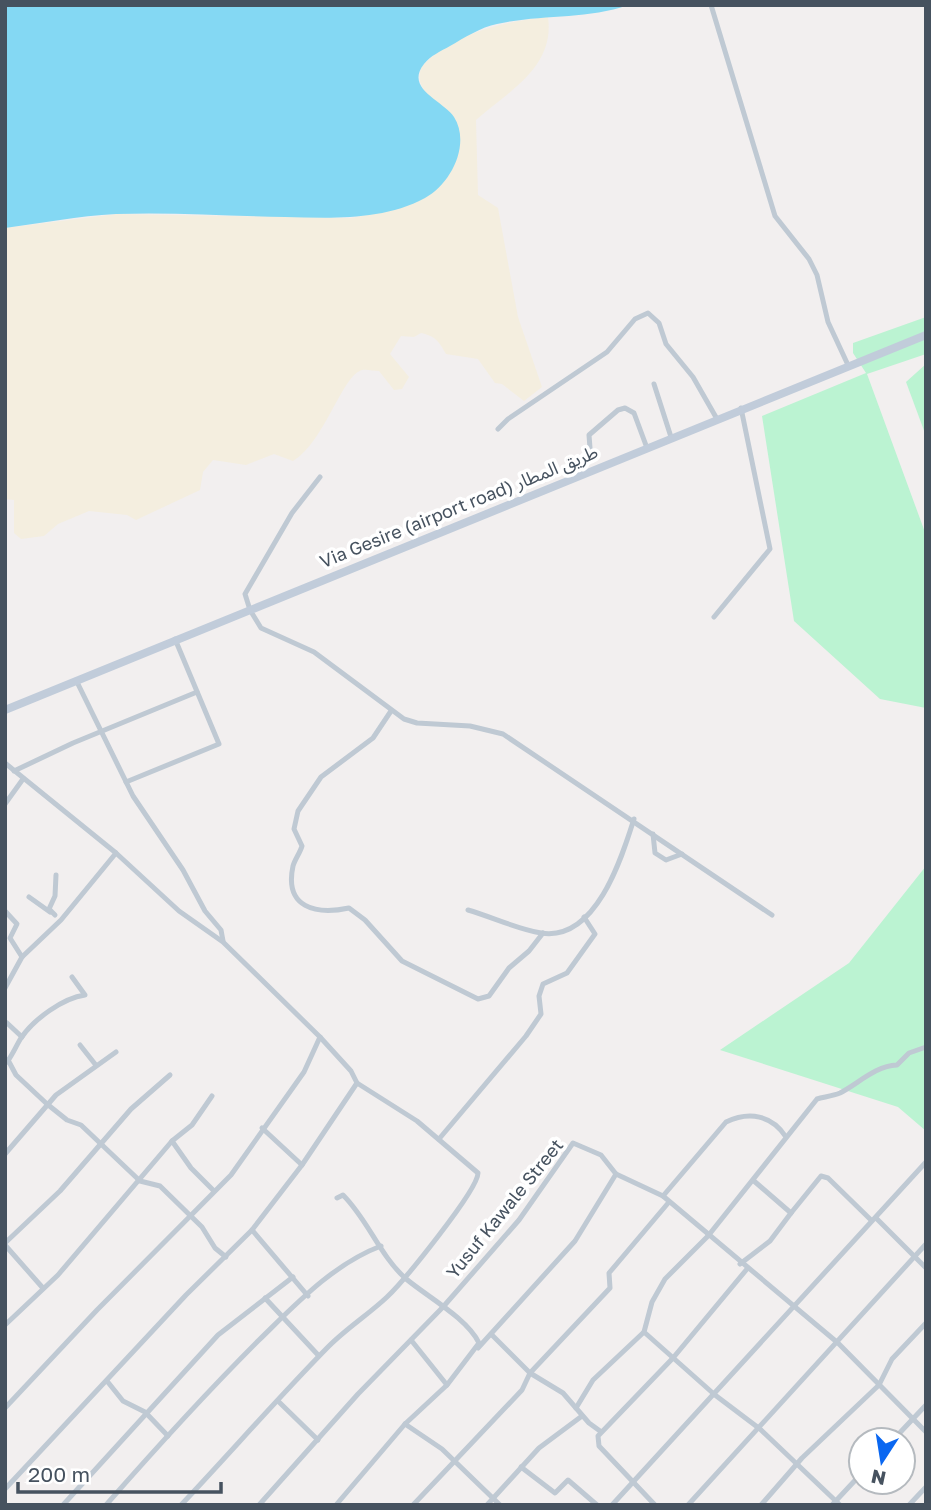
<svg xmlns="http://www.w3.org/2000/svg" width="931" height="1510" font-family="'Golos Text','Noto Sans Arabic',sans-serif">
<style>
.green{fill:#bbf3d2}
.sand{fill:#f4eedf}
.water{fill:#84d8f3}
.lines{fill:none;stroke-linecap:round;stroke-linejoin:round}
.minor{stroke:#bfc9d3;stroke-width:5}
.secondary{stroke:#c1ccda;stroke-width:8}
.labels{text-anchor:middle;stroke-width:7;stroke-linejoin:round;paint-order:stroke}
.street-label{font-size:18px;fill:#46525f;stroke:#fff}
</style>
<rect width="100%" height="100%" fill="#f2efef"/>
<!-- green -->
<g class="green">
<polygon points="926,317 926,354 867,374 926,535 926,708 880,699 794,621 762,416 866,373 853,353 853,343"/>
<polygon points="926,364 926,436 906,382"/>
<polygon points="926,866 926,1131 898,1107 720,1050 849,963"/>
</g>
<!-- sand -->
<path class="sand" d="M548,17C555,67 509,91 476,120L478,195L498,208L518,317L542,387L524,401L502,384L495,383L478,359L446,354C439,341 435,336 421,333L414,337L401,336L390,354L409,377L402,389L394,390L379,371C374,371 367,369 362,370C342,375 325,442 293,461L274,454L246,465L213,460L203,472L200,490L136,520L127,515L89,511L58,524L44,536L21,539L14,533V500L5,499V228L117,214L351,218L399,209L447,109C431,99 413,87 422,66C453,33 506,21 548,17Z"/>
<!-- water -->
<path class="water" d="M5,5H628C586,20 541,14 497,24C481,27 464,38 450,46C441,51 430,56 424,64C404,89 444,101 454,117C471,144 451,184 425,198C382,221 332,218 285,217C229,216 172,212 116,214C78,216 42,223 5,228Z"/>
<g class="lines">
<!-- minor -->
<g class="minor">
<polyline points="711,5 775,216 809,259 817,275 828,322 848,365"/>
<polyline points="654,384 671,437"/>
<polyline points="498,429 508,419 607,352 635,319 648,313 659,323 666,344 693,377 717,419"/>
<polyline points="582,474 590,448 589,435 618,410 625,408 634,413 647,448"/>
<polyline points="320,477 292,513 245,594 250,610 261,628 314,652 404,719 417,723 470,726 503,734 772,915"/>
<polyline points="714,617 770,549 741,408"/>
<polyline points="76,680 133,796 183,870 205,911 221,930 223,941"/>
<path d="M391,711L373,738L321,777L298,811L294,829L302,846C300,853 295,859 293,866C284,908 316,915 349,908L365,920L402,961L478,999L489,996L509,968L529,951L543,933"/>
<path d="M5,763L116,853L179,911L223,942L320,1037L351,1071L357,1083L417,1121L478,1173C478,1190 403,1282 387,1297C368,1315 345,1329 326,1349C277,1399 230,1453 181,1505"/>
<polyline points="14,771 73,743 197,692"/>
<polyline points="126,782 219,744 175,639"/>
<polyline points="5,804 23,779"/>
<polyline points="653,834 655,853 666,860 682,854"/>
<polyline points="29,897 50,912"/>
<path d="M468,910C492,917 517,929 541,933C596,942 622,857 634,819"/>
<polyline points="5,911 17,924 10,938 22,957"/>
<polyline points="55,915 49,909 55,896 56,875"/>
<polyline points="5,988 22,957 61,920 116,853"/>
<polyline points="5,1025 7,1023 22,1037"/>
<polyline points="80,1045 95,1064"/>
<polyline points="8,1060 16,1075 47,1104 67,1120 81,1125 140,1181 160,1186 202,1227 215,1248 226,1257"/>
<path d="M7,1062C13,1054 16,1046 21,1038C34,1019 63,998 85,995L72,977"/>
<polyline points="262,1128 302,1165"/>
<polyline points="439,1139 526,1036 541,1014 539,996 543,984 567,973 595,934 584,917"/>
<polyline points="172,1141 191,1168 214,1191"/>
<polyline points="5,1154 56,1095 116,1052"/>
<polyline points="754,1181 791,1213 821,1176 828,1178 871,1220"/>
<path d="M663,1196L726,1122C749,1111 772,1115 786,1137"/>
<polyline points="876,1218 926,1268"/>
<polyline points="252,1230 308,1296"/>
<polyline points="5,1243 60,1191 131,1109 170,1075"/>
<polyline points="5,1245 42,1287"/>
<polyline points="740,1264 770,1241 791,1213"/>
<polyline points="265,1298 319,1356"/>
<polyline points="5,1325 58,1275 172,1141 192,1125 212,1096"/>
<polyline points="491,1334 530,1373 610,1288 609,1273 669,1202"/>
<polyline points="411,1340 447,1385"/>
<polyline points="478,1348 575,1241 616,1174"/>
<polyline points="107,1381 123,1401 145,1412 168,1436"/>
<polyline points="279,1402 318,1440"/>
<polyline points="5,1408 97,1310 231,1175 304,1072 320,1037"/>
<polyline points="576,1408 593,1380 644,1332"/>
<polyline points="405,1424 442,1449 500,1505"/>
<polyline points="893,1440 926,1405"/>
<polyline points="521,1467 555,1493 568,1480 597,1505"/>
<polyline points="5,1489 186,1295 252,1230 302,1165 357,1083"/>
<polyline points="63,1505 218,1335 293,1277"/>
<path d="M106,1505C156,1448 206,1393 259,1340C295,1305 333,1264 381,1246"/>
<polyline points="259,1505 358,1394 443,1307 519,1220 573,1143 601,1155 616,1174 663,1196 838,1343 926,1432"/>
<path d="M336,1505L405,1424L447,1385L479,1343C467,1318 426,1296 405,1278C379,1254 368,1220 343,1195L337,1198"/>
<polyline points="413,1505 522,1390 530,1373 563,1393 589,1423 600,1431"/>
<polyline points="487,1505 539,1448 582,1416"/>
<polyline points="612,1505 926,1162"/>
<polyline points="655,1505 599,1446 598,1436 673,1358 747,1269"/>
<polyline points="688,1505 926,1244"/>
<polyline points="761,1505 802,1458 879,1385 892,1359 926,1323"/>
<polyline points="832,1505 861,1474"/>
<path d="M840,1505L760,1429L715,1395L644,1332L652,1302L665,1279L708,1236L817,1099C824,1097 833,1096 840,1093C858,1084 875,1066 897,1065L909,1053L926,1047"/>
<polyline points="909,1505 926,1487"/>
</g>
<!-- secondary -->
<polyline class="secondary" points="5,710 926,335"/>
</g>
<g class="labels">
<!-- street labels -->
<g class="street-label">
<text transform="translate(459 507) rotate(-22)" y="6">Via Gesire (airport road) طريق المطار</text>
<text transform="translate(505 1209) rotate(-51)" y="6">Yusuf Kawale Street</text>
</g>
</g>
<!-- border -->
<rect width="931" height="1510" fill="none" stroke="#46525f" stroke-width="14"/>
<!-- north arrow -->
<g transform="translate(882 1461) rotate(192)"><circle r="33" fill="#ffffff" stroke="#b5babf" stroke-width="2"/>
<path d="M0-5L12 26L0 18L-12 26Z" fill="#0a67f1"/>
<text y="-10" font-size="19" font-weight="bold" text-anchor="middle" fill="#46525f">N</text>
</g>
<!-- scale -->
<path d="M18 1482v10h203v-10" fill="none" stroke="#46525f" stroke-width="3.5"/>
<text x="28" y="1482" font-size="21" fill="#46525f" stroke="#ffffff" stroke-width="5" paint-order="stroke">200 m</text>
</svg>
